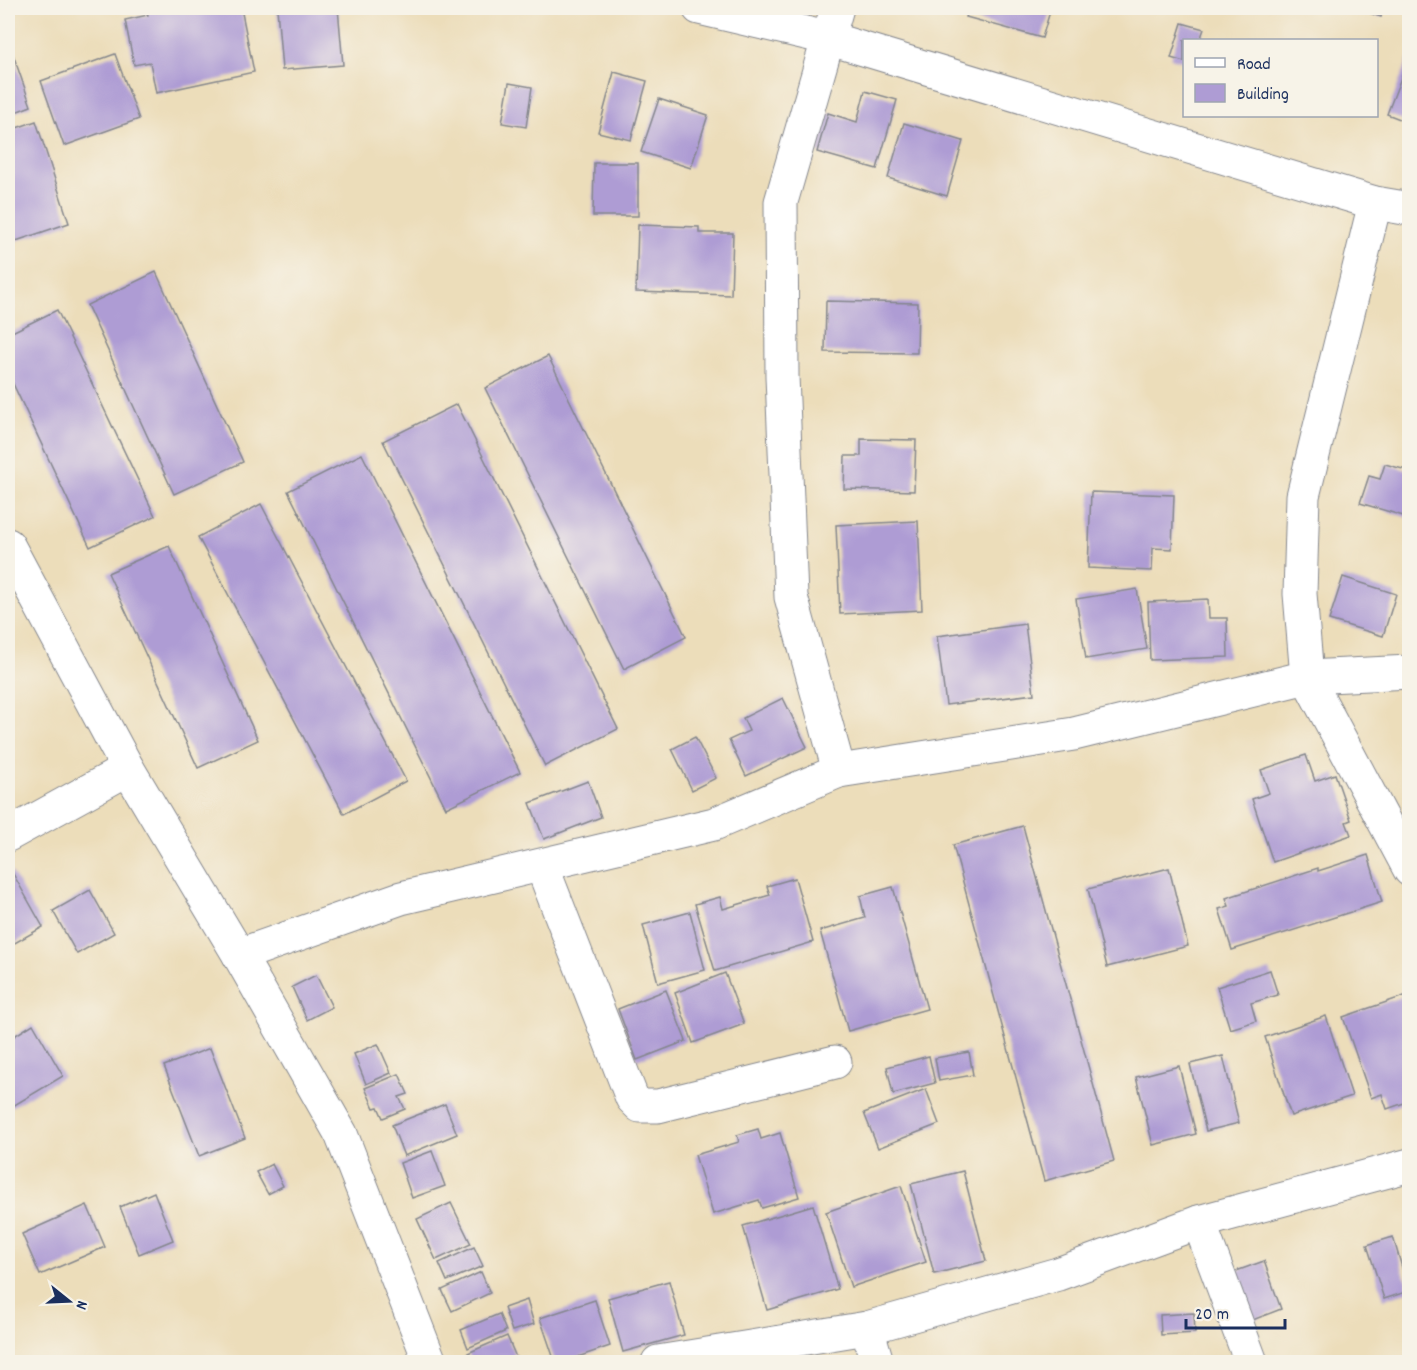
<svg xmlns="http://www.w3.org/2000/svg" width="1417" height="1370" font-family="Dekko,sans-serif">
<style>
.building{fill:#ae9cd4}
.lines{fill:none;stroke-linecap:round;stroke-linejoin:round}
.minor-casing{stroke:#84868c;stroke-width:35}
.tertiary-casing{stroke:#84868c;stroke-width:35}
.minor{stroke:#fff;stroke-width:33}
.tertiary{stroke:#fff;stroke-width:33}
</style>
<rect width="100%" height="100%" fill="#f7f3e8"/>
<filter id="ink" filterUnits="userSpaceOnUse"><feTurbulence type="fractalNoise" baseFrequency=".0167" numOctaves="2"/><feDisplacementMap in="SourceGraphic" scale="12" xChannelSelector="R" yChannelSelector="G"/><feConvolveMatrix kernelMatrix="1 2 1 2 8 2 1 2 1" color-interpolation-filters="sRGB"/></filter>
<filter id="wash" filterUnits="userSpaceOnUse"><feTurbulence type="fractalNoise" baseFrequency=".008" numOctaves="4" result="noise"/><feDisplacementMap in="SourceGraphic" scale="24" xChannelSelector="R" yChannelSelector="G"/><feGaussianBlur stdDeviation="1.35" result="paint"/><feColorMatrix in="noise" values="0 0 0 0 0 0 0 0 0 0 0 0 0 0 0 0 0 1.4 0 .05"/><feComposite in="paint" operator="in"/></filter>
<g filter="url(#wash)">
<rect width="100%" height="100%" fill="#ecddba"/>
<g id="blocks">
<!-- building -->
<g class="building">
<polygon points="146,8 241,8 254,72 156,93 150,62 134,65 125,20 148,15"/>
<polygon points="277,8 338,8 343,65 282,70"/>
<polygon points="969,8 1051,8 1042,38 966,17"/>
<polygon points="1355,8 1384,8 1381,17"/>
<polygon points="1182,23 1204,29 1200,40 1184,40 1184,62 1171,58"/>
<polygon points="8,40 31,106 8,115"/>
<polygon points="115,54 139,119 64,146 41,81"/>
<polygon points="1409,57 1410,57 1410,123 1387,114"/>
<polygon points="614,72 647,81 631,140 598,132"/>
<polygon points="509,83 532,87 526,127 502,123"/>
<polygon points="865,91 897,100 877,169 817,152 828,113 857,122"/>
<polygon points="659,99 708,115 691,168 641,152"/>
<polygon points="36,121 69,223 16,241 8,215 8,131"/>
<polygon points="904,123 963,141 947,196 888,178"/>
<polygon points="594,163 638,163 638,216 593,216"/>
<polygon points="638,225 699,227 699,233 733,233 731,295 636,292"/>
<polygon points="156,272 243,462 174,494 87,305"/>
<polygon points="826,301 918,303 917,353 825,352"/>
<polygon points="57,310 155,516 90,547 8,373 8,334"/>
<polygon points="548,356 686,637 624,669 485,388"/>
<polygon points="457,404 618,729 545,766 383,441"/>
<polygon points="861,439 916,440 914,491 844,489 845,456 861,456"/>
<polygon points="362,454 520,772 446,808 288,491"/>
<polygon points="1385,464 1410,471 1410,518 1360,503 1369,476 1380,479"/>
<polygon points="1091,492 1174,495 1172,549 1153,548 1152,571 1088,568"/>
<polygon points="261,504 406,781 344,814 198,537"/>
<polygon points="918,521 922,610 840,614 836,525"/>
<polygon points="169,546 258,740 198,768 108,573"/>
<polygon points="1343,577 1396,594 1383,636 1329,620"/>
<polygon points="1137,589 1147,649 1086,659 1076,599"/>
<polygon points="1208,599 1209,618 1227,618 1228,657 1150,660 1148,602"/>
<polygon points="1025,624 1034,694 946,705 937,636"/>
<polygon points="783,698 807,747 746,776 729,740 749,731 743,718"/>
<polygon points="695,737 716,778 692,790 672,749"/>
<polygon points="1306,755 1315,781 1335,774 1351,820 1346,822 1351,835 1273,862 1252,799 1269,793 1261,770"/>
<polygon points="588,781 601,817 544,839 530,803"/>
<polygon points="1023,826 1114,1161 1044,1181 953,845"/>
<polygon points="1368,855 1382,902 1232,950 1219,909 1229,906 1226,898 1318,868 1318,871"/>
<polygon points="1169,868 1188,946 1107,967 1088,889"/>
<polygon points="12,872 43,927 13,944 8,935 8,874"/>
<polygon points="795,878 813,942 715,971 695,904 720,897 723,909 770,895 767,886"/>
<polygon points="893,887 927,1009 848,1031 820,931 865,918 860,896"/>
<polygon points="90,890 114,933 77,954 53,911"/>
<polygon points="690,912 705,970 658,983 643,925"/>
<polygon points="1270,970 1278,995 1251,1003 1256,1021 1230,1029 1217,987"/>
<polygon points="725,973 744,1024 693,1043 675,993"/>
<polygon points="316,975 332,1007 307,1020 292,987"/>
<polygon points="666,990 686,1041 637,1060 618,1009"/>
<polygon points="1410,994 1410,1101 1387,1109 1382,1094 1371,1098 1343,1017"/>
<polygon points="1326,1016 1352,1096 1291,1116 1265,1037"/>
<polygon points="33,1024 63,1076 8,1109 8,1040"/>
<polygon points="378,1044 391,1073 366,1084 354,1054"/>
<polygon points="210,1048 245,1138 199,1156 164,1066"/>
<polygon points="969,1052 973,1075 939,1081 935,1058"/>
<polygon points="929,1056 935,1083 893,1094 887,1067"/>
<polygon points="1223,1056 1239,1123 1206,1131 1190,1064"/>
<polygon points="1179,1066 1196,1134 1153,1145 1136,1077"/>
<polygon points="399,1074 408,1094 399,1097 405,1109 383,1118 378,1107 374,1108 365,1088"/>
<polygon points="926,1089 939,1124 878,1148 864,1113"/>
<polygon points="445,1104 457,1134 404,1156 392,1125"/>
<polygon points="758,1129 761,1139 780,1133 799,1197 762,1208 759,1200 713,1214 695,1155 739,1142 737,1135"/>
<polygon points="432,1151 445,1186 412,1198 400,1163"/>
<polygon points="272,1164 283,1186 268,1194 256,1172"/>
<polygon points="963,1171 986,1261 934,1274 911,1184"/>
<polygon points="901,1186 926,1262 851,1287 826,1212"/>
<polygon points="154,1192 173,1240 139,1254 120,1207"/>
<polygon points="451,1203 471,1244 436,1260 417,1219"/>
<polygon points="87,1205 105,1247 40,1275 22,1234"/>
<polygon points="813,1205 838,1289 767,1310 743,1226"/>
<polygon points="1393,1237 1409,1291 1384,1299 1367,1245"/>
<polygon points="474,1247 483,1266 447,1281 439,1263"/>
<polygon points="1264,1261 1281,1309 1245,1323 1228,1274"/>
<polygon points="481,1272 490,1293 452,1311 442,1290"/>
<polygon points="669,1281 684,1335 623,1352 608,1298"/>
<polygon points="527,1300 534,1324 512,1331 504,1308"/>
<polygon points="595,1300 610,1346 563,1362 555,1362 540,1318"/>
<polygon points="1194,1313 1195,1333 1161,1335 1160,1315"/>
<polygon points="499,1314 506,1331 468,1348 461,1330"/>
<polygon points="507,1336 518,1362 472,1362 468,1353"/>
</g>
</g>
</g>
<g filter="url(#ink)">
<use href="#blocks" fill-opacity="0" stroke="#84868c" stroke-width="1.5"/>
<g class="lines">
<!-- minor casing -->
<g class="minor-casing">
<g id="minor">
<polyline points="699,8 827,38 1375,203 1410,209"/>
<polyline points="837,8 781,202 782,376 791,597 839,771"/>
<polyline points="1375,203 1303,496 1300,594 1307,677 1410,870"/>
<polyline points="8,835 128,769"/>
<polyline points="542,866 632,1098 640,1106 658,1106 835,1062"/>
<polyline points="239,955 401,898 714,824 839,771 1074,734 1307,677 1410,672"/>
<polyline points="1199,1222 1251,1362"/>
<polyline points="867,1328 877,1362"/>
<polyline points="658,1362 867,1328 1058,1274 1199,1222 1410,1165"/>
</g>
</g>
<!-- tertiary casing -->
<g class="tertiary-casing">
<polyline id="tertiary" points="8,545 128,769 239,955 341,1134 430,1362"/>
</g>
<!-- minor -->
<use href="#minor" class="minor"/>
<!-- tertiary -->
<use href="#tertiary" class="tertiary"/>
</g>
</g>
<!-- margin -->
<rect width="1417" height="1370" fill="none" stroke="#f7f3e8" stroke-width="30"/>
<!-- legend -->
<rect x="1183" y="39" width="195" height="78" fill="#f7f3e8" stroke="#9fa5b1" stroke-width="1.5"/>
<rect x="1195" y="58" width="30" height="9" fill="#ffffff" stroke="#9fa5b1" stroke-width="1.5"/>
<text x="1237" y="69" font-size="18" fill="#1b2f5e">Road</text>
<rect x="1195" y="84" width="30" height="18" fill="#ae9cd4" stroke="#9fa5b1" stroke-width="1.5"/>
<text x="1237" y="99" font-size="18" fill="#1b2f5e">Building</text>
<!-- north arrow -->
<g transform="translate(69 1301) rotate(108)" stroke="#f7f3e8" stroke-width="4.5" paint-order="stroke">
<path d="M0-4.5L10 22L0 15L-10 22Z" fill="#1b2f5e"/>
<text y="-9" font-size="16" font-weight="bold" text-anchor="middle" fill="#1b2f5e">N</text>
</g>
<!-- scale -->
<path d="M1186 1319v9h99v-9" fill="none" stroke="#1b2f5e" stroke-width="3"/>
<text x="1195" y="1319" font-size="18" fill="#1b2f5e" stroke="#f7f3e8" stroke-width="4.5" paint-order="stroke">20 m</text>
</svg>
